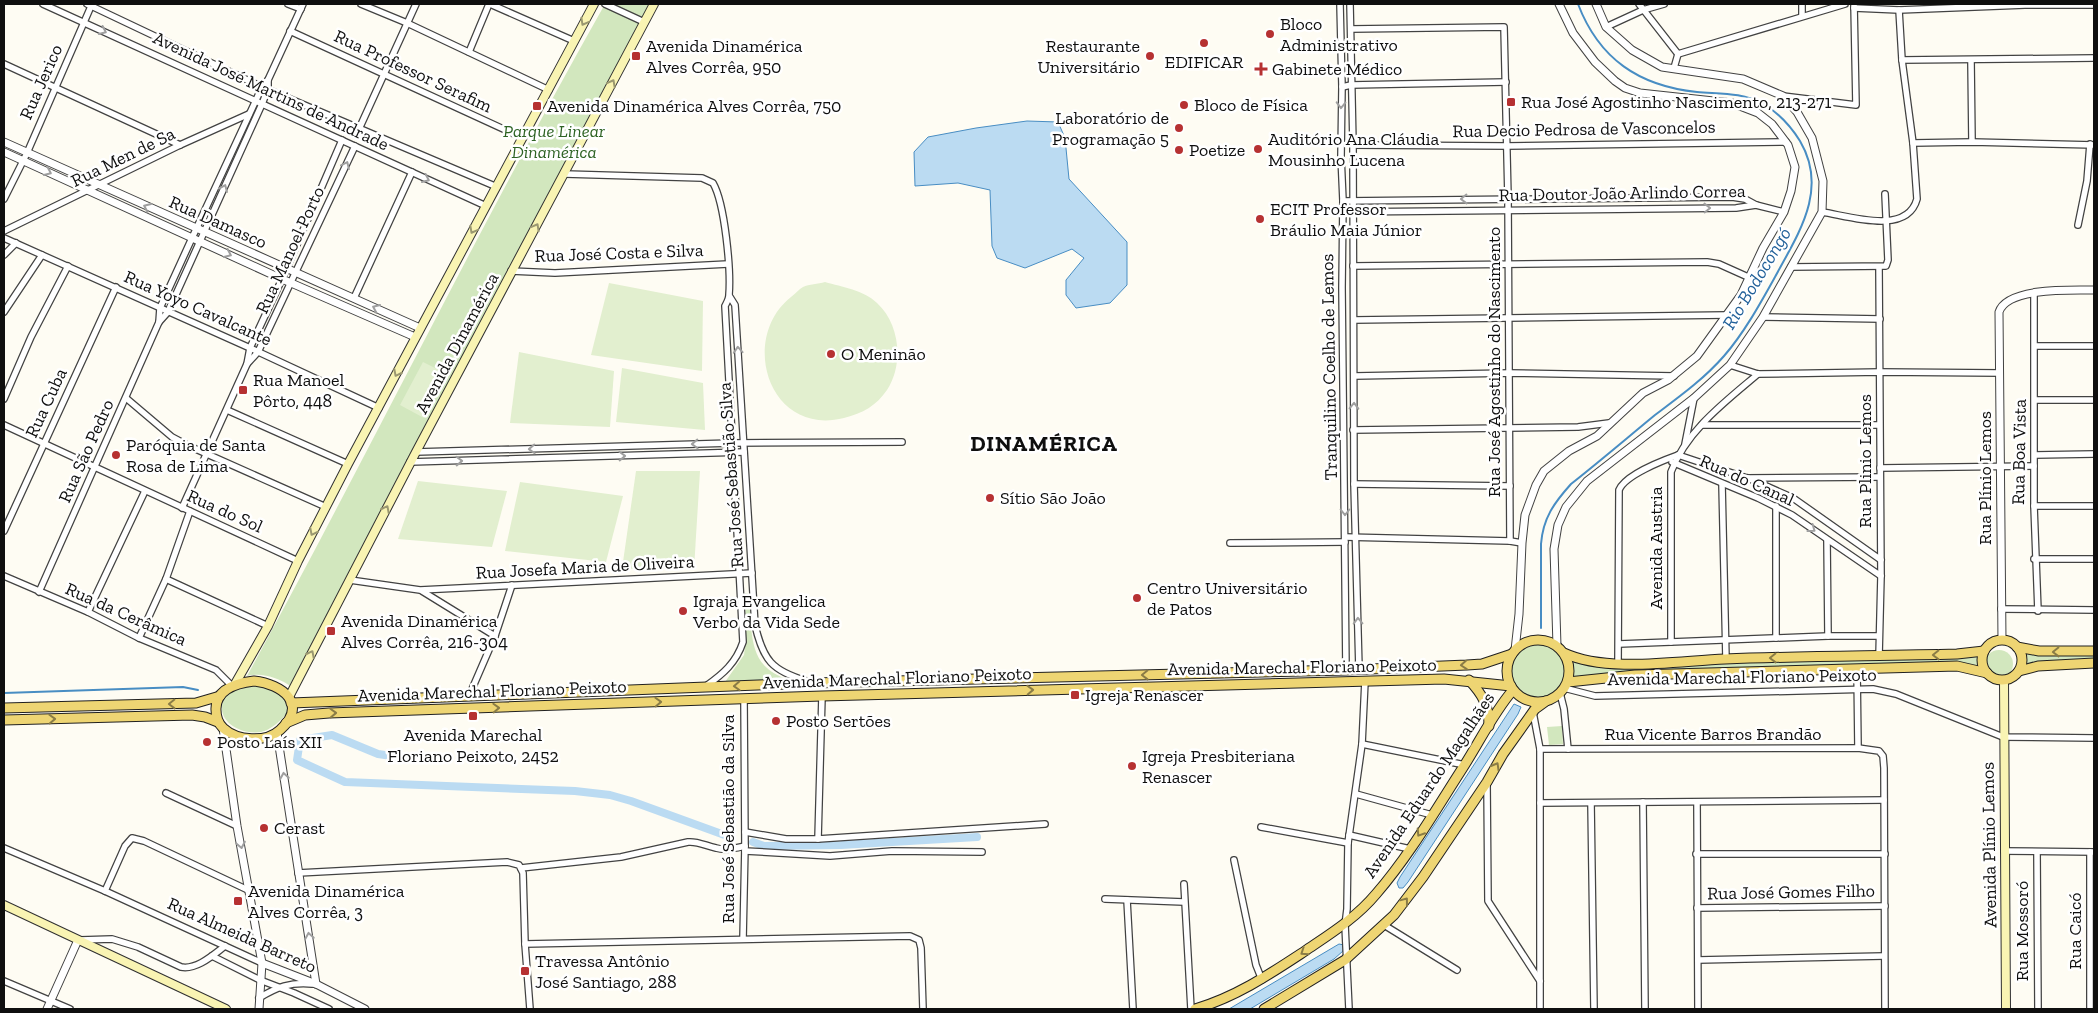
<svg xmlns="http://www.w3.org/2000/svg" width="2098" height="1013" font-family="'Zilla Slab',serif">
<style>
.green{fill:#d2e7be}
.pitch{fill:#e2efcf}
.water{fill:#bbdbf2;stroke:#488dc3}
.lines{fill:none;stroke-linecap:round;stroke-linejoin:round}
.stream{stroke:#488dc3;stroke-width:2}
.canal{stroke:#bbdbf2;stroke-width:8}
.minor-casing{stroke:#424242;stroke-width:8}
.tertiary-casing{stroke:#424242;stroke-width:9}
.secondary-casing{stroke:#313131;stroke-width:10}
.primary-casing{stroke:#202020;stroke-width:11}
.minor{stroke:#fff;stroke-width:5.5}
.tertiary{stroke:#fff;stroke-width:7}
.secondary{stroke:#f9f4b3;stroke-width:8}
.primary{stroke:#eed573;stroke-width:9}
.oneway{stroke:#9b9871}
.oneway2{stroke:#9f9f9f}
.oneway3{stroke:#8a7c46}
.poi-dot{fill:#b63132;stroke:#fff;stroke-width:2}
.labels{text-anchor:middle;stroke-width:5;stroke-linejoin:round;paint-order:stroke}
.poi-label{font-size:18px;fill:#0f0f0f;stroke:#fff;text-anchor:start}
.street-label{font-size:18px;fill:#0f0f0f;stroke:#fff}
.park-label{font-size:18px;font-style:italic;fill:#2e6324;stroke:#fff}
.water-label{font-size:19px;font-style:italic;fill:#216099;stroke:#fff}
.district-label{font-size:22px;font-weight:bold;letter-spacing:1px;fill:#0f0f0f;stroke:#fff}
</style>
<rect width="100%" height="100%" fill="#fefcf3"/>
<!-- green -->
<g class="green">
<path d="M605,4H651L292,687C279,678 262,672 247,676C369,453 480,225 605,4Z"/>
<path d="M745,593L750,594C751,616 748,652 767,668C772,673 780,676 787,680L725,682L744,655L746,640Z"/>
<circle cx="1538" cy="671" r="29"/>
<polygon points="2021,649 2094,652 2094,663 2022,668 2024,655"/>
<circle cx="1999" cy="664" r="14"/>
<polygon points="1983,653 1981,664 1984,671 1968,667 1569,680 1572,672 1567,656 1584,663"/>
<path d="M249,684C267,688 286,690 288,712C282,719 275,726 267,730C250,738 219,726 222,705C223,699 229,693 233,688Z"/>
<polygon points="1562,726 1563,744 1549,745 1547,727"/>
</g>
<!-- pitch -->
<g class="pitch">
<path d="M825,282C842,287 864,290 877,303C900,324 904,364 887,390C876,406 863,413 844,418C768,437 739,338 791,297C795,294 799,289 803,287C809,284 818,284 825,282Z"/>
<polygon points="609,283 703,301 702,371 591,355"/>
<polygon points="519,352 614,371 610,427 510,423"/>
<polygon points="423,362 447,374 424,418 400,405"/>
<polygon points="622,368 703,383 705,430 616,422"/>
<polygon points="636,471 700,471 694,569 622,569"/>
<polygon points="418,481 507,491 492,547 398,539"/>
<polygon points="520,482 623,496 606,562 505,551"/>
</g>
<!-- water -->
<g class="water">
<polygon points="1027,121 1058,122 1065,138 1069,179 1127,242 1127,285 1110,303 1076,308 1066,295 1066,280 1084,258 1072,249 1025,268 997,258 992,246 990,190 958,183 915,186 914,152 928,137 976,128"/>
<polygon points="1514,704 1521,707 1518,714 1408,882 1403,888 1399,888 1397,883 1400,877"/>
<polygon points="1339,944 1344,945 1343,951 1334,959 1250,1009 1229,1009"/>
</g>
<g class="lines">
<!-- stream -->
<g class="stream">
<path d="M1541,628V544C1543,518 1554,503 1571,484C1599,462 1627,438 1655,415C1679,397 1704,379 1724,356C1744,333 1760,304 1775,277C1798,234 1829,190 1800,141C1790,125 1779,113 1763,104C1742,92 1720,94 1697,92C1639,86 1599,59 1578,4"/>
<polyline points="4,693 183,687 198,690"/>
</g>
<!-- canal -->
<g class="canal">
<polyline points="405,758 378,754 332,735 300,740 297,760 345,782 575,791 610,795 631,801 730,837"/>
<polyline points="753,842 764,846 841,845 977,837"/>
</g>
<!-- minor casing -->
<g class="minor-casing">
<g id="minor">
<polyline points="43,4 486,206"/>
<polyline points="87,4 262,87 497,187"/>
<polyline points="288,4 301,9"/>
<polyline points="361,4 407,23 549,90"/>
<polyline points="490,4 574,41"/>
<polyline points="605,4 644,22"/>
<polyline points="1340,4 1342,87 1341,156 1343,201 1342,288 1346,670"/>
<polyline points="1350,4 1353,145 1354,484 1359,669"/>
<polyline points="1639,4 1678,54"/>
<polyline points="1854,8 1899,10 2025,5 2094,5"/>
<polyline points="1899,10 1902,60 2094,58"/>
<polyline points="1802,16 1802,4"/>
<polyline points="1606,27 1643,10 1664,4"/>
<polyline points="1351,29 1504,27 1508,198 1510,541"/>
<polyline points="290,31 523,138"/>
<polyline points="469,52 489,4"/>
<polyline points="1678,54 1845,4"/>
<polyline points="1971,61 1972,142"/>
<polyline points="4,64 180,145"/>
<polyline points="1674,68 1678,54"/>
<polyline points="1342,87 1351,85 1506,82"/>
<polyline points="1783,96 1856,105 1854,4"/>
<polyline points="359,129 416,4"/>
<polyline points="1913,143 1972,142 2094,145"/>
<polyline points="1353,145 1507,146 1786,142"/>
<path d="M565,174L702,178L713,183C725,204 731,270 729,295C729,299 727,302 725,306L743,642C736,663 723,674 706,686"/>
<polyline points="4,199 27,153 92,4"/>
<polyline points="1343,201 1732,197 1745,199 1756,205 1784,212"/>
<polyline points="1343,212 1736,208 1756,205"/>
<path d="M1822,212C1849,216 1907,236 1917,199L1913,143L1902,60"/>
<polyline points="2078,225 2087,181 2090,144"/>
<polyline points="4,231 180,145 249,114"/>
<polyline points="4,238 250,348 379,408"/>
<polyline points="4,255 16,243"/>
<polyline points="1353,266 1707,262 1719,264 1748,277"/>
<polyline points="1791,267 1886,266 1888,260 1885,194"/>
<polyline points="1879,267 1881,576 1879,656"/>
<polyline points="511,271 555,273 728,264"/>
<polyline points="2034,293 2034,506 2038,611"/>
<path d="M730,297L735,305L755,625C763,660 772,671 807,681"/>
<polyline points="354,298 412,172"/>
<polyline points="4,312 42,255"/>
<polyline points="1763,317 1880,319"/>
<polyline points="1354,320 1726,315"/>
<polyline points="159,322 160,308 192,238 262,87 268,80 303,4"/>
<polyline points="2035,346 2094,346"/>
<polyline points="247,364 258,352 355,146"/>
<polyline points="1730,365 1758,374 1880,372 2000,373"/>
<polyline points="1355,376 1509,373 1674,376"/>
<polyline points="126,398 172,437 189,446 326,507"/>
<polyline points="4,399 31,337 68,266"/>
<polyline points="2035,400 2094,400"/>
<polyline points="227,410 348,464"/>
<polyline points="4,425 298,561"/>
<polyline points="1702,425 1878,425"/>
<polyline points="1353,430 1578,427 1609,423"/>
<polyline points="1685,444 1694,398"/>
<polyline points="416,452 732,443 902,442"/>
<polyline points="1678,455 1747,478 1880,477"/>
<polyline points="2035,455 2094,454"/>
<polyline points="410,462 744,452"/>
<polyline points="1672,462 1758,498 1792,515 1881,576"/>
<polyline points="1880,468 2034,466"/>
<polyline points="1748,478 1793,498 1881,560"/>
<polyline points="1354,484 1510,486"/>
<polyline points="1722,484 1726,659"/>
<polyline points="1776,506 1776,638"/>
<polyline points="2034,506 2094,506"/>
<polyline points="182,508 247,364 250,348 282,279 342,140"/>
<polyline points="4,531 116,287"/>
<polyline points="1345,537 1510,541 1522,543"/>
<polyline points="1827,540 1828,636"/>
<polyline points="1230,543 1345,542"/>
<polyline points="2034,559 2094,559"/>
<polyline points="4,576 88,612 139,638 216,670 232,686"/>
<polyline points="166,579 268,626"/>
<polyline points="350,580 420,590 752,573"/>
<polyline points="422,591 495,636"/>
<polyline points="39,592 159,322 168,312 262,104 268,89 268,80"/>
<polyline points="2001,609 2094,610"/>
<polyline points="88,612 145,491"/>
<polyline points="139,638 166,579 190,511"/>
<path d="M1671,642V472C1686,431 1726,401 1758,374"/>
<polyline points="1619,644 1828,636 1879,636"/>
<path d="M1618,664L1619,490C1625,475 1664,460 1678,455"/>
<polyline points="1857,669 1858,748"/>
<polyline points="1564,688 1595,696 1873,689 1896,694 2003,737 2094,738"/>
<polyline points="1560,693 1564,709 1568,749"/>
<polyline points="469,696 495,636 512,585"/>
<polyline points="1533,712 1540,749 1540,1009"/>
<polyline points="1362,744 1465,765"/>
<polyline points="1540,749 1858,748 1879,751 1883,756 1884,768 1885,1009"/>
<polyline points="1487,784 1488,901 1540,981"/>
<polyline points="166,793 237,826"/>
<polyline points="1356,794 1432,815"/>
<polyline points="1643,802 1645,1009"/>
<polyline points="1697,802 1698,1009"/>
<polyline points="1540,803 1884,800"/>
<polyline points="1591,803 1594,1009"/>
<polyline points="1261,827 1348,843"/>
<polyline points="745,832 786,839 818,839 1045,824"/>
<polyline points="1349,835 1410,849"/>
<polyline points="818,839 822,696"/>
<polyline points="4,848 105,891 262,963"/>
<polyline points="745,851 830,856 892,851 982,852"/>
<polyline points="2004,851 2094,852"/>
<polyline points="2037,852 2038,1009"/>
<polyline points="2090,852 2090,1009"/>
<polyline points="1696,854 1885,854"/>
<polyline points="1234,860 1256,965 1262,980"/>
<path d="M521,868L621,857L688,842C698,841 706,846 716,848C726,851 736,848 745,846"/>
<polyline points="298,873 507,862 519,865 523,873 525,944 530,1009"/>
<polyline points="1184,884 1191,1009"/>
<polyline points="105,891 125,846 132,838 144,841 250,891"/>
<polyline points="1105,899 1184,902"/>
<polyline points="1127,900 1133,1009"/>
<polyline points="1697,908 1885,906"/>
<polyline points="1384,925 1457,970"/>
<polyline points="743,939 745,846 744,699"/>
<path d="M80,940L112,939L138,947L181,967C197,970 213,955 225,946"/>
<polyline points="525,944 910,936 919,940 921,948 923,1009"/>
<polyline points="212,956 260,980 294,993 329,1009"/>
<polyline points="1698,960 1884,956"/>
<polyline points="4,981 70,1009"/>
<path d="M259,998C277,987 290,982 312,984"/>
<polyline points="1349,1009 1345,925 1347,909 1348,843 1362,744 1365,681"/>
</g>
</g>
<!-- tertiary casing -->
<g class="tertiary-casing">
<g id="tertiary">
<polyline points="4,142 420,328"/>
<polyline points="4,152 282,279 415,337"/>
<path d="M2002,640L1999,312C2007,287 2073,290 2094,290"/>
<polyline points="1557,646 1554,549 1558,525 1566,507 1587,481 1694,398 1730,365 1763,317 1822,212 1823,181 1812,138 1797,112 1783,96 1743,79 1662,67 1632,50 1606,27 1596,4"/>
<polyline points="1515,650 1519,614 1522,543 1525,515 1536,485 1544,471 1569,451 1597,436 1643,393 1668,380 1697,356 1741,295 1763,248 1784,212 1791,191 1795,167 1788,145 1772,124 1758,113 1732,103 1640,93 1625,88 1615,81 1595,62 1573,33 1559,4"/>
<polyline points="223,728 237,826 262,963 259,1009"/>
<polyline points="277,733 316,984"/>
<polyline points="262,963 316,984 365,1009"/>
<polyline points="47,1009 78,940"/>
</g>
</g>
<!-- secondary casing -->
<g class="secondary-casing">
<g id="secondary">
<polyline points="2004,680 2006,1009"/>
<polyline points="235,684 268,626 298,561 348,464 594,4"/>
<polyline points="289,697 416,452 654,4"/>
<polyline points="4,905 226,1009"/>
</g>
</g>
<!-- primary casing -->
<g class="primary-casing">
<g id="primary">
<circle cx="1538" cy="671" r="31"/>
<circle cx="2002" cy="660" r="20"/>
<polyline points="2017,647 2039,651 2094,651"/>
<path d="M1564,653C1607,673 1677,661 1725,659C1802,656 1880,656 1957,654L1984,651"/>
<polyline points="2019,671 2038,666 2094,663"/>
<path d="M1469,680C1483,695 1489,706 1489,726"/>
<path d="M254,681C282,684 309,704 280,730C266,743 237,741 223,728C218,723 216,717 216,710C215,689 237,683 254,681Z"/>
<polyline points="1568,682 1635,675 1957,666 1987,673"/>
<polyline points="291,703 812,683 1346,670 1467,665 1482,664 1512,654"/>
<polyline points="4,708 196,703 220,696"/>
<polyline points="4,720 192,715 205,717 218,722"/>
<polyline points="286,723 305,715 329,713 822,696 1444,679 1511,686"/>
<path d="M1195,1009C1236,997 1270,974 1305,951C1330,934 1356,918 1376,894C1409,856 1435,811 1462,769C1479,743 1493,713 1513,690"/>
<polyline points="1264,1009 1345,960 1394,915 1423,877 1487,782 1503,754 1535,709 1546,701"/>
</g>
</g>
<!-- minor -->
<use href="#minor" class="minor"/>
<!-- tertiary -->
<use href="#tertiary" class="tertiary"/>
<!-- secondary -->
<use href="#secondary" class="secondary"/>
<!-- primary -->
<use href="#primary" class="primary"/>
</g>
<!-- one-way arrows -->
<defs><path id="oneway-chevron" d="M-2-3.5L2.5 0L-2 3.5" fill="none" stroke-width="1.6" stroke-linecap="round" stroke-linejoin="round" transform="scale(1.25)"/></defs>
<g class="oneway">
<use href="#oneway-chevron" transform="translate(584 22) rotate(119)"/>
<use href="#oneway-chevron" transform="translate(612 83) rotate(-62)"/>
<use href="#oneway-chevron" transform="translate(536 227) rotate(-61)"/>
<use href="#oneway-chevron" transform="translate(473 230) rotate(118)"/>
<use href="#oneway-chevron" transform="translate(397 373) rotate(117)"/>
<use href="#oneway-chevron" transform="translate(386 509) rotate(-63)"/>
<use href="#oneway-chevron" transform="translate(313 532) rotate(117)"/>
<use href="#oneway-chevron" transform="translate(311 654) rotate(-63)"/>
</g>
<g class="oneway2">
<use href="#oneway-chevron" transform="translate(103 31) rotate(25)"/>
<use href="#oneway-chevron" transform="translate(1341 105) rotate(91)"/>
<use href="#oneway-chevron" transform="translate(346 165) rotate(-65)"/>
<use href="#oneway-chevron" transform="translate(48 172) rotate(25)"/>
<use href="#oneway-chevron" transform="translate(426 179) rotate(25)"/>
<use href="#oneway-chevron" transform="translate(224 188) rotate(-66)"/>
<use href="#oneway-chevron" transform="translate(1464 199) rotate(179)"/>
<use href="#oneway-chevron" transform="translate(147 207) rotate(-156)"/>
<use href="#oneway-chevron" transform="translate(1707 208) rotate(-1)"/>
<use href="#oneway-chevron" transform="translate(228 254) rotate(25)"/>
<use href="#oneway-chevron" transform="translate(376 308) rotate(-156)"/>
<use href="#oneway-chevron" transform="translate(738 350) rotate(-94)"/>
<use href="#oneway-chevron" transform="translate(1354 406) rotate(-89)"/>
<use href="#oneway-chevron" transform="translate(695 444) rotate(178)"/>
<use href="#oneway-chevron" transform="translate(532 449) rotate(178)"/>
<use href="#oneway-chevron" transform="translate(622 456) rotate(-2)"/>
<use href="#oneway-chevron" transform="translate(459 461) rotate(-2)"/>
<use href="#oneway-chevron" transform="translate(1345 512) rotate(90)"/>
<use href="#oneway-chevron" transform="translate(1812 529) rotate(36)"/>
<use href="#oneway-chevron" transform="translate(1358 621) rotate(-92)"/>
<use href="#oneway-chevron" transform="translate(284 776) rotate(-99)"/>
<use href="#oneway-chevron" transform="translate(241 845) rotate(79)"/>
<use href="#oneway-chevron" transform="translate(309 936) rotate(-99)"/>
</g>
<g class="oneway3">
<use href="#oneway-chevron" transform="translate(2056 652) rotate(179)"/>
<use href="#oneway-chevron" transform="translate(1936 655) rotate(179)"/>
<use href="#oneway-chevron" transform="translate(1773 658) rotate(179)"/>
<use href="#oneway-chevron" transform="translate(1464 665) rotate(176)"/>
<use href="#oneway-chevron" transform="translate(1145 675) rotate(179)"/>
<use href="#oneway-chevron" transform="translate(737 686) rotate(177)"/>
<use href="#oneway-chevron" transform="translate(1030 690) rotate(-2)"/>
<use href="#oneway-chevron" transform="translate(658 702) rotate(-2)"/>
<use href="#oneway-chevron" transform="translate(172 704) rotate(179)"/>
<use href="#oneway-chevron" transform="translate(496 708) rotate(-2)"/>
<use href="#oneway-chevron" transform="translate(333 713) rotate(-2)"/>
<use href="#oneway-chevron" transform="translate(52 719) rotate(-2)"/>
<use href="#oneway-chevron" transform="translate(1496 766) rotate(-60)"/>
<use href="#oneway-chevron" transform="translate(1420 833) rotate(123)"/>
<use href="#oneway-chevron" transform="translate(1405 901) rotate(-53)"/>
<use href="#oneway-chevron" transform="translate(1304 952) rotate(146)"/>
</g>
<!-- markers -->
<g class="poi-dot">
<circle cx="1270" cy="34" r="5"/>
<circle cx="1204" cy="43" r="5"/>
<rect x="631" y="51" width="10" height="10" rx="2.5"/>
<circle cx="1150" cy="56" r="5"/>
<path d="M1258.5 61.5h5v5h5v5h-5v5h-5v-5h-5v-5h5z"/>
<rect x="1506" y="97" width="10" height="10" rx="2.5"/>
<circle cx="1184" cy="105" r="5"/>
<rect x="532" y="101" width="10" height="10" rx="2.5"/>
<circle cx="1179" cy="128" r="5"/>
<circle cx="1258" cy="149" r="5"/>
<circle cx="1179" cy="150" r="5"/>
<circle cx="1260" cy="219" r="5"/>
<circle cx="831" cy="354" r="5"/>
<rect x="238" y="385" width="10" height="10" rx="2.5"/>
<circle cx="116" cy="455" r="5"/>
<circle cx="990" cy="498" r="5"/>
<circle cx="1137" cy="598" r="5"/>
<circle cx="683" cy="611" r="5"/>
<rect x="326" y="626" width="10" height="10" rx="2.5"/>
<rect x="1070" y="690" width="10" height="10" rx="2.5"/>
<rect x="468" y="711" width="10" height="10" rx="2.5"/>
<circle cx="776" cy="721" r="5"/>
<circle cx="207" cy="742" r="5"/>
<circle cx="1132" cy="766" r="5"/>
<circle cx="264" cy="828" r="5"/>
<rect x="233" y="896" width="10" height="10" rx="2.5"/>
<rect x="520" y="966" width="10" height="10" rx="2.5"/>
</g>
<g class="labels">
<!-- poi labels -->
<g class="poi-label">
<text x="1280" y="30">Bloco<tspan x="1280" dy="21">Administrativo</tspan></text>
<text x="646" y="52">Avenida Dinamérica<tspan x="646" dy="21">Alves Corrêa, 950</tspan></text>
<text x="1140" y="52" text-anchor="end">Restaurante<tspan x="1140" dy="21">Universitário</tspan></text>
<text x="1204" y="68" text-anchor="middle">EDIFICAR</text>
<text x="1272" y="75">Gabinete Médico</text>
<text x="1521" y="108">Rua José Agostinho Nascimento, 213-271</text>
<text x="1194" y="111">Bloco de Física</text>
<text x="547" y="112">Avenida Dinamérica Alves Corrêa, 750</text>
<text x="1169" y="124" text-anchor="end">Laboratório de<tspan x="1169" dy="21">Programação 5</tspan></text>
<text x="1268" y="145">Auditório Ana Cláudia<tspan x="1268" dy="21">Mousinho Lucena</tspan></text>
<text x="1189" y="156">Poetize</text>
<text x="1270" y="215">ECIT Professor<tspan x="1270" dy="21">Bráulio Maia Júnior</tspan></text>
<text x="841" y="360">O Meninão</text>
<text x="253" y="386">Rua Manoel<tspan x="253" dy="21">Pôrto, 448</tspan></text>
<text x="126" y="451">Paróquia de Santa<tspan x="126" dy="21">Rosa de Lima</tspan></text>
<text x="1000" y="504">Sítio São João</text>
<text x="1147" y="594">Centro Universitário<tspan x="1147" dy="21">de Patos</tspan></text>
<text x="693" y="607">Igraja Evangelica<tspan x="693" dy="21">Verbo da Vida Sede</tspan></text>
<text x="341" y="627">Avenida Dinamérica<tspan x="341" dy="21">Alves Corrêa, 216-304</tspan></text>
<text x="1085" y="701">Igreja Renascer</text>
<text x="786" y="727">Posto Sertões</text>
<text x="473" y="741" text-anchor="middle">Avenida Marechal<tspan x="473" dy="21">Floriano Peixoto, 2452</tspan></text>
<text x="217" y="748">Posto Laís XII</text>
<text x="1142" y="762">Igreja Presbiteriana<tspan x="1142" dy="21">Renascer</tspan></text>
<text x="274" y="834">Cerast</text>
<text x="248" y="897">Avenida Dinamérica<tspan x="248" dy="21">Alves Corrêa, 3</tspan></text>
<text x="535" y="967">Travessa Antônio<tspan x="535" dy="21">José Santiago, 288</tspan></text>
</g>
<!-- street labels -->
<g class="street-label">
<text transform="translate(413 71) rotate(25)" y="6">Rua Professor Serafim</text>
<text transform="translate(41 82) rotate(-66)" y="6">Rua Jerico</text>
<text transform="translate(271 91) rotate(25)" y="6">Avenida José Martins de Andrade</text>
<text transform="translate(1584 129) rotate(-1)" y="6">Rua Decio Pedrosa de Vasconcelos</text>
<text transform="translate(123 157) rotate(-26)" y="6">Rua Men de Sa</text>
<text transform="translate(1622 193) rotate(-1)" y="6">Rua Doutor João Arlindo Correa</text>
<text transform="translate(218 222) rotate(24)" y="6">Rua Damasco</text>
<text transform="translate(290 250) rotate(-65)" y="6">Rua Manoel Porto</text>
<text transform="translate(619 253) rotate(-2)" y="6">Rua José Costa e Silva</text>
<text transform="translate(198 308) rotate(24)" y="6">Rua Yoyo Cavalcante</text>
<text transform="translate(457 343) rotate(-62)" y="6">Avenida Dinamérica</text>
<text transform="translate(1494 362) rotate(-90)" y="6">Rua José Agostinho do Nascimento</text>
<text transform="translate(1329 367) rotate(-91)" y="6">Tranquilino Coelho de Lemos</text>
<text transform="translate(46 403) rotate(-65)" y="6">Rua Cuba</text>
<text transform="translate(86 451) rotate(-66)" y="6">Rua São Pedro</text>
<text transform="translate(2019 452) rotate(-89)" y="6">Rua Boa Vista</text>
<text transform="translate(1865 461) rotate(-90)" y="6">Rua Plinio Lemos</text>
<text transform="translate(731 475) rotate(-94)" y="6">Rua José Sebastião Silva</text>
<text transform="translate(1985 478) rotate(-90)" y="6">Rua Plínio Lemos</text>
<text transform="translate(1747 480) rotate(24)" y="6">Rua do Canal</text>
<text transform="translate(225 511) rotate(24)" y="6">Rua do Sol</text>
<text transform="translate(1656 548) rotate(-90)" y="6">Avenida Austria</text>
<text transform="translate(585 567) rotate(-3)" y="6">Rua Josefa Maria de Oliveira</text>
<text transform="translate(126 614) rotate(24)" y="6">Rua da Cerâmica</text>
<text transform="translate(1302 667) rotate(-1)" y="6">Avenida Marechal Floriano Peixoto</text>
<text transform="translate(1742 677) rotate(-1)" y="6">Avenida Marechal Floriano Peixoto</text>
<text transform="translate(897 678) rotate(-2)" y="6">Avenida Marechal Floriano Peixoto</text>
<text transform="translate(492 691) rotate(-2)" y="6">Avenida Marechal Floriano Peixoto</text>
<text x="1713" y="740">Rua Vicente Barros Brandão</text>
<text transform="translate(1429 785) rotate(-56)" y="6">Avenida Eduardo Magalhães</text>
<text transform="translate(728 819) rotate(-90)" y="6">Rua José Sebastião da Silva</text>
<text transform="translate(1989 845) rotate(-91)" y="6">Avenida Plínio Lemos</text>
<text transform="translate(1791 892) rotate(-1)" y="6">Rua José Gomes Filho</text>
<text transform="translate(2022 931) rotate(-90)" y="6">Rua Mossoró</text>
<text transform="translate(2075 931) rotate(-90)" y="6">Rua Caicó</text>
<text transform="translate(242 935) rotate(24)" y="6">Rua Almeida Barreto</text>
</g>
<!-- park labels -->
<g class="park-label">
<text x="554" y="137">Parque Linear<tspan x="554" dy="21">Dinamérica</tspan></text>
</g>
<!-- water labels -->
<g class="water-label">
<text transform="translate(1756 278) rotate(-59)" y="7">Rio Bodocongó</text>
</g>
<!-- district labels -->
<g class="district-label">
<text x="1044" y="451">DINAMÉRICA</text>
</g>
</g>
<!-- border -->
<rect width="2098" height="1013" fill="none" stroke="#0f0f0f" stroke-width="10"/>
</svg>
